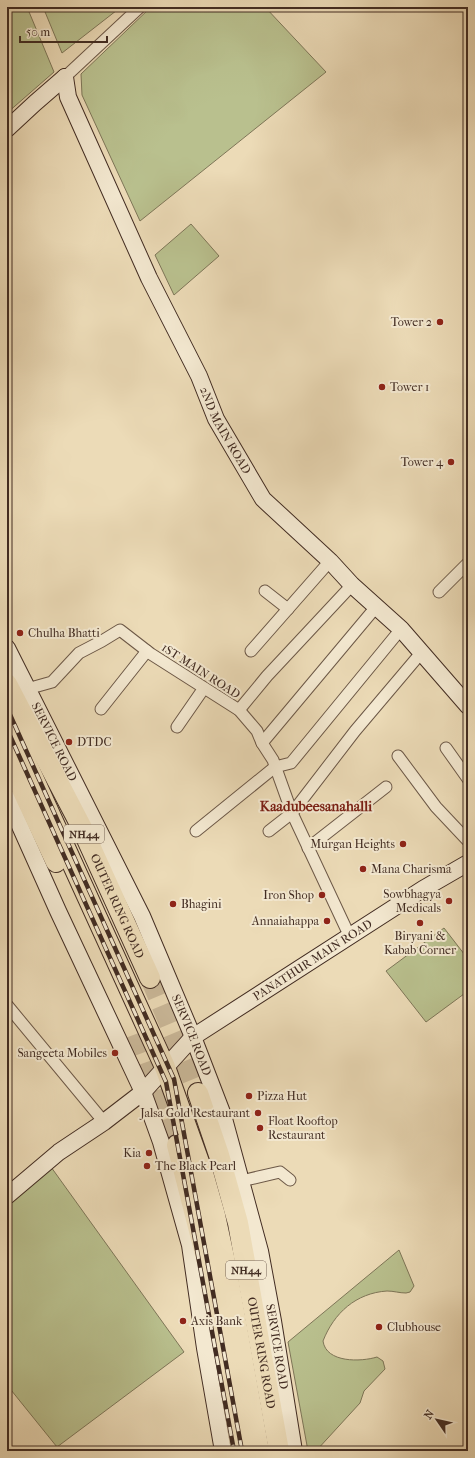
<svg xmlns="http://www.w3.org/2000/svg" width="475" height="1458" font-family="'IM FELL French Canon',serif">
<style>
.green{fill:#b9c08e;stroke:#7e7658}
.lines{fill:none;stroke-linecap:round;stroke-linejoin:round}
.highway-tunnel{stroke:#cab899;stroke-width:20;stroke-dasharray:20 10;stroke-linecap:butt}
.street-casing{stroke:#6c5847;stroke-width:13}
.secondary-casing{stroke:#422c22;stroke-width:18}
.highway-casing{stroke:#422c22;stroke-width:22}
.street{stroke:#f3e8d0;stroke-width:11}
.secondary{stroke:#f3e8d0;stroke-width:16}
.highway{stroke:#ecdbb7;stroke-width:20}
.rail-casing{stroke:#422c22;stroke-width:4.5}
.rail{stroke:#f3e8d0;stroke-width:3;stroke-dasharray:9;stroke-linecap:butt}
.poi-dot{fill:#8f2418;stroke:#f3e8d0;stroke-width:1.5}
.labels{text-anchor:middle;stroke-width:4;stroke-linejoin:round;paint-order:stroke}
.shield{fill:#f3e8d0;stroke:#776456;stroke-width:1}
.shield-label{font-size:11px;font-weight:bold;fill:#422c22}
.poi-label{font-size:12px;fill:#422c22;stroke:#f3e8d0;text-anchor:start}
.street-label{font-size:12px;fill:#422c22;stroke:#f3e8d0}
.quarter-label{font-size:14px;font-weight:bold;fill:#7a1f14;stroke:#f3e8d0}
</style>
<rect width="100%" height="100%" fill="#ecdbb7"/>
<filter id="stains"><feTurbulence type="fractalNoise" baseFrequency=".005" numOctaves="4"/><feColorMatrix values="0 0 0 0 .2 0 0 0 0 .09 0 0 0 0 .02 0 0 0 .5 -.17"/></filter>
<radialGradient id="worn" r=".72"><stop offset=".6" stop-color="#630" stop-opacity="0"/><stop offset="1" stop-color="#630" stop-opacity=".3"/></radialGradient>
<!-- green -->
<g class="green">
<polygon points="7,7 27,7 54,72 7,113"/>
<polygon points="43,7 121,7 62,53"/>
<polygon points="151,7 265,7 326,72 140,221 82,95 81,74"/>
<polygon points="191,224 219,256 174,295 155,255"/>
<polygon points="444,928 468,959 468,991 426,1022 386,971"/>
<polygon points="51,1167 184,1352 57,1447 7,1385 7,1205"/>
<path d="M399,1250L414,1286L410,1292L406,1293C399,1293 394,1291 387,1291C356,1293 334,1313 323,1341C326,1363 361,1362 377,1357L383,1361L385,1369L364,1391L360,1403L316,1451H308L288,1342Z"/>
</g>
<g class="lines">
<!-- highway-tunnel -->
<g class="highway-tunnel">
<polyline points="150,978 198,1093"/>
<polyline points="136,1034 177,1145"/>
</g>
<!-- street casing -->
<g class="street-casing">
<g id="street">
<polyline points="65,77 140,7"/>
<polyline points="265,591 288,609"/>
<polyline points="439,592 468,563"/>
<polyline points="251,651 330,561"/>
<polyline points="27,689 52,682 79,653 102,641 120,630 151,654 239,710 257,731 262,743 273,760 292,813 350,937"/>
<polyline points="101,709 147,651"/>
<polyline points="239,710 267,676 352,585"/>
<polyline points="177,727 204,688"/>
<polyline points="262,743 376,607"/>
<polyline points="446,748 468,779"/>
<polyline points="398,756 436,807 468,841"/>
<polyline points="196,831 275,767 291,763 401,629"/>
<polyline points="269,831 292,813 355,731 421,653"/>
<polyline points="308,848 386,787"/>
<polyline points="7,1005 104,1122"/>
<polyline points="241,1181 280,1172 290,1180"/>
</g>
</g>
<!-- secondary casing -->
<g class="secondary-casing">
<g id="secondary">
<path id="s1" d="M65,77L68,97L149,278L199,376L216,419L263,499L330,561L352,585L401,629L468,706"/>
<polyline points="7,129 35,103 65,77"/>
<path id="s2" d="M7,648L142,916L193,1037L223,1115L260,1251L273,1321L294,1451"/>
<polyline points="7,797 58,911 143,1092 161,1142 190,1245 205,1348 223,1451"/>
<path id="s3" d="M7,1196L59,1152L104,1122L143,1092L193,1037L423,889L468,863"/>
</g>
</g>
<!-- highway casing -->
<g class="highway-casing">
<g id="highway">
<path id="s4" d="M7,684L81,826L150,978"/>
<polyline points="7,725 21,751 165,1067 203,1173 215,1215 226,1266 259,1451"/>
<polyline points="7,757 56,862"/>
<path id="s5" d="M198,1093L219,1155L238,1223L279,1451"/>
<polyline points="177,1145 212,1281 241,1451"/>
</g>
</g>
<!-- street -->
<use href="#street" class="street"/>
<!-- secondary -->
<use href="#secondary" class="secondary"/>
<!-- highway -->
<use href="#highway" class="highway"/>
<!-- rail casing -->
<g class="rail-casing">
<g id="rail">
<polyline points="7,708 174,1079 242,1451"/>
<polyline points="7,729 166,1082 234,1451"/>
</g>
</g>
<!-- rail -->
<use href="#rail" class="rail"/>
</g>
<!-- markers -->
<g class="poi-dot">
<circle cx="440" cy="322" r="4"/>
<circle cx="382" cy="387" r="4"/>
<circle cx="451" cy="462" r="4"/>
<circle cx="20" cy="633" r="4"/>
<circle cx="69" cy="742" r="4"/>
<circle cx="403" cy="844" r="4"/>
<circle cx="363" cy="869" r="4"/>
<circle cx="322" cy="895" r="4"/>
<circle cx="449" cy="901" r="4"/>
<circle cx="173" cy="904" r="4"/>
<circle cx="327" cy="921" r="4"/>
<circle cx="420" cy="923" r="4"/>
<circle cx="115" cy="1053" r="4"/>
<circle cx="249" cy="1096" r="4"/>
<circle cx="258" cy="1113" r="4"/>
<circle cx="260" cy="1128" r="4"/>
<circle cx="149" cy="1153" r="4"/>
<circle cx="147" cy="1166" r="4"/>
<circle cx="183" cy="1321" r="4"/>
<circle cx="379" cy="1327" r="4"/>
</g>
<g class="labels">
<!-- shield labels -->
<g class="shield">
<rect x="64" y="825" width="40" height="18" rx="3"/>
<rect x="226" y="1261" width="40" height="18" rx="3"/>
</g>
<g class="shield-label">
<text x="84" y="838">NH44</text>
<text x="246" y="1274">NH44</text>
</g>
<!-- poi labels -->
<g class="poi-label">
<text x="432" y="326" text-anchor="end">Tower 2</text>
<text x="390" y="391">Tower 1</text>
<text x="443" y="466" text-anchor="end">Tower 4</text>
<text x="28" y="637">Chulha Bhatti</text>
<text x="77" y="746">DTDC</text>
<text x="395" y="848" text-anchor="end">Murgan Heights</text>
<text x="371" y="873">Mana Charisma</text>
<text x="441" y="898" text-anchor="end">Sowbhagya<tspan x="441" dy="14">Medicals</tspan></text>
<text x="314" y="899" text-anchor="end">Iron Shop</text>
<text x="181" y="908">Bhagini</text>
<text x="319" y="925" text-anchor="end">Annaiahappa</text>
<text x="420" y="940" text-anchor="middle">Biryani &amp;<tspan x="420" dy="14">Kabab Corner</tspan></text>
<text x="107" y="1057" text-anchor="end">Sangeeta Mobiles</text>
<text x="257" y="1100">Pizza Hut</text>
<text x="250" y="1117" text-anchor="end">Jalsa Gold Restaurant</text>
<text x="268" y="1125">Float Rooftop<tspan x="268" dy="14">Restaurant</tspan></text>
<text x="141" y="1157" text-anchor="end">Kia</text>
<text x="155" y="1170">The Black Pearl</text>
<text x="191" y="1325">Axis Bank</text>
<text x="387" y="1331">Clubhouse</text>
</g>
<!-- street labels -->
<g class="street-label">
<text dy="4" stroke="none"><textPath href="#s1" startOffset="389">2ND MAIN ROAD</textPath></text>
<text transform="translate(201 671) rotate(33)" y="4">1ST MAIN ROAD</text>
<text dy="4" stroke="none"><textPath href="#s2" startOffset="105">SERVICE ROAD</textPath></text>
<text dy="4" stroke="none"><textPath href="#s4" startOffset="248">OUTER RING ROAD</textPath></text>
<text dy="4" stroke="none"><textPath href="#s3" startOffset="388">PANATHUR MAIN ROAD</textPath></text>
<text dy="4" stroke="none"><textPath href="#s2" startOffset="429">SERVICE ROAD</textPath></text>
<text dy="4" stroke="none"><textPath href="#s2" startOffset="753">SERVICE ROAD</textPath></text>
<text dy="4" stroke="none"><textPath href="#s5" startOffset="268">OUTER RING ROAD</textPath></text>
</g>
<!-- quarter labels -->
<g class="quarter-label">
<text x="316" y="811">Kaadubeesanahalli</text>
</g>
</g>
<!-- margin -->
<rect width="475" height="1458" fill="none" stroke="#ecdbb7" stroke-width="24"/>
<rect x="8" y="8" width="459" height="1442" fill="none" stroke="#422c22" stroke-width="2"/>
<rect x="12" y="12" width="451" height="1434" fill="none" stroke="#422c22"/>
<!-- north arrow -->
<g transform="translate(437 1420) rotate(304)" stroke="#f3e8d0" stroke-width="3" paint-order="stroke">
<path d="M0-3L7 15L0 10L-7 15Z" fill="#422c22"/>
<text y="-6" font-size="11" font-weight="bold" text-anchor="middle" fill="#422c22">N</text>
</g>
<!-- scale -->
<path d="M20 36v6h87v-6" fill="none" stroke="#422c22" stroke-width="2"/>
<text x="26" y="36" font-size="12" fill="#422c22" stroke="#f3e8d0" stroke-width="3" paint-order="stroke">50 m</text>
<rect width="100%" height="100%" filter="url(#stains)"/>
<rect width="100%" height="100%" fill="url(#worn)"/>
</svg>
